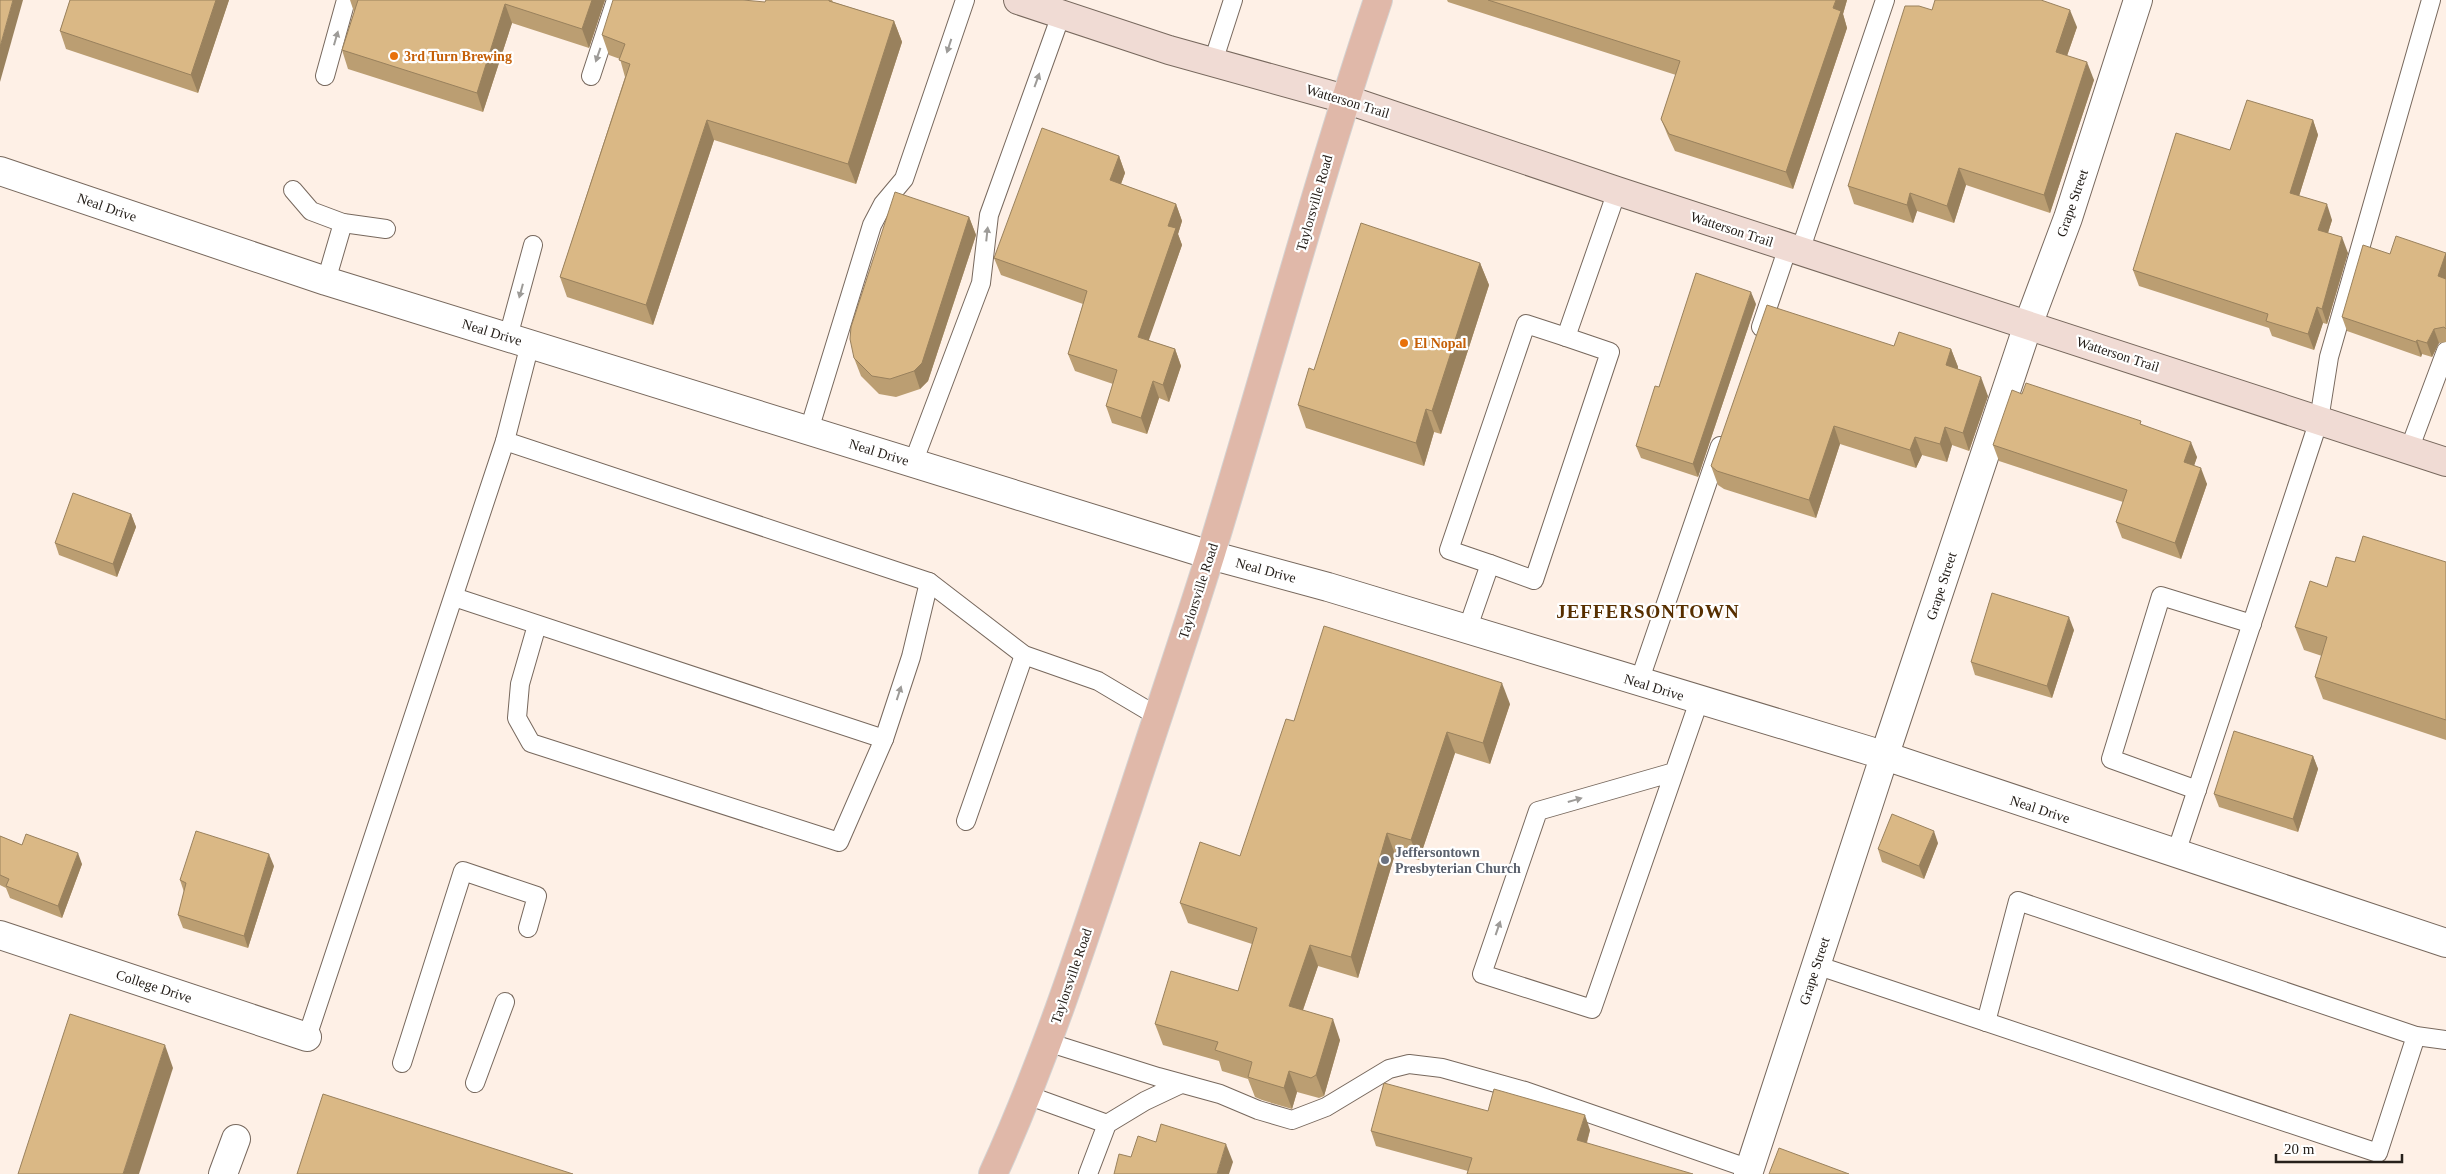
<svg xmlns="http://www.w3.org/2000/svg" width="2446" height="1174" font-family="Georgia,serif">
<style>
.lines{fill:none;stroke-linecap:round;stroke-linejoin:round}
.lane-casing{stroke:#77685d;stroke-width:20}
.street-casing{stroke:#77685d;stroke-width:30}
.secondary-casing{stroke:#77685d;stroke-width:30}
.primary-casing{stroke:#d4d2d1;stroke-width:30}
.lane{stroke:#fff;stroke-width:18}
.street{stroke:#fff;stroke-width:28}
.secondary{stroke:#f0dbd4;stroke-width:28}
.primary{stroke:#e0b8a9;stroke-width:28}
.wall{fill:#bb9e72}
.shaded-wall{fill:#99815d}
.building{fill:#dab885;stroke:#99815d}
.oneway{fill:#9d9b98}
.food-dot{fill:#e8710a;stroke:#fff;stroke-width:2}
.worship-dot{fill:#6b7280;stroke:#fff;stroke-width:2}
.labels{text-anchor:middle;stroke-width:4.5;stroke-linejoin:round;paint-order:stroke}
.food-label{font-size:14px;font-weight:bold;fill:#c56008;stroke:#fff;text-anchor:start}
.street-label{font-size:14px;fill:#26201b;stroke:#fff}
.worship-label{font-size:14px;font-weight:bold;fill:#5b616d;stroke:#fff;text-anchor:start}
.district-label{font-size:19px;font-weight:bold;letter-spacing:1px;fill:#572f00;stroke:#fff}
</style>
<rect width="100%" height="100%" fill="#fef0e6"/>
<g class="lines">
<!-- lane casing -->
<g class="lane-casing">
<g id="lane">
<polyline points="1213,62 1233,0"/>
<polyline points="325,76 346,0"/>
<polyline points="591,76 616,0"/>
<polyline points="293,190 311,211 343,223 386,229"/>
<polyline points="1800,251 1885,0"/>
<polyline points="326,281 343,223"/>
<polyline points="1761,327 1788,247"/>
<polyline points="508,337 533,245"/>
<polyline points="530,344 505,441 929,582 1024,655 1098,681 1157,716"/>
<polyline points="809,430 872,225 883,204 904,179 965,0"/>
<polyline points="2409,450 2446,351"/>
<polyline points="913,463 981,283 989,215 1061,15"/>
<polyline points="1490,564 1449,550 1526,324 1566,337"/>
<polyline points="454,597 884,739"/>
<polyline points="537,625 520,684 517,718 531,743 839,842 884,739 911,657 929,582"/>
<polyline points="1467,630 1490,564 1534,580 1610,352 1566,337 1617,191"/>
<polyline points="1639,682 1720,446"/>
<polyline points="1674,772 1538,811 1482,974 1592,1009 1699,701"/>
<polyline points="2197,790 2111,759 2161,596 2252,624"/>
<polyline points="966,821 1024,655"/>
<polyline points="2176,853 2319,420 2329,357 2431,0"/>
<polyline points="1816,965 2378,1153 2416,1036"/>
<polyline points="1986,1022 2018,901 2416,1036 2446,1040"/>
<polyline points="307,1037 505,441"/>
<polyline points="1047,1042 1158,1077 1220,1094 1258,1110 1292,1120 1326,1107 1389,1069 1409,1064 1442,1068 1525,1091 1750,1169"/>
<polyline points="402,1063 463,871 537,896 528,928"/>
<polyline points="475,1083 505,1002"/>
<polyline points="1027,1095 1107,1124"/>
<polyline points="1088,1174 1107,1124 1145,1101 1181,1084"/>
</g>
</g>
<!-- street casing -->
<g class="street-casing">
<g id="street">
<polyline points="0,171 326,281 1210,555 1328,587 1870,751 2446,943"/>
<polyline points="0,935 307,1037"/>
<polyline points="223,1174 236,1139"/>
<polyline points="1748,1174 1884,757 2028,325 2068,218 2138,0"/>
</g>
</g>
<!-- secondary casing -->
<g class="secondary-casing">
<polyline id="secondary" points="1018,0 1169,50 1345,99 1617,191 2446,462"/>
</g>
<!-- primary casing -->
<g class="primary-casing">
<path id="primary" d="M993,1174C1048,1053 1088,927 1130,801C1157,718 1185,636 1211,553C1267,369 1317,183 1378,0"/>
</g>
<!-- lane -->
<use href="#lane" class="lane"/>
<!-- street -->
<use href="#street" class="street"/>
<!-- secondary -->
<use href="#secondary" class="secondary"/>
<!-- primary -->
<use href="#primary" class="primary"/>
</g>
<!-- wall -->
<g class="wall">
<polygon points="70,0 229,0 198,93 66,49 60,31"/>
<polygon points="350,0 605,0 589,48 512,23 483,112 348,69 342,50 354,12"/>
<polygon points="766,0 832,0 833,2 894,21 902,42 856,184 714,140 653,325 567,297 560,277 625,77 620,59 609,55 602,35 765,2"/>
<polygon points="1447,0 1847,0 1843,14 1847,28 1793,189 1675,151 1668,136 1661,119 1676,75 1448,2"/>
<polygon points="1932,10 2077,27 2067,56 2094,80 2050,213 1966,185 1954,223 1917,211 1913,223 1854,204 1848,186"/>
<polygon points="2313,120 2318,135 2299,196 2332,220 2328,233 2348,253 2327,324 2323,323 2314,350 2272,336 2269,328 2139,286 2133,270 2230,150"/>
<polygon points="1119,156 1125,173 1121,184 1176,204 1182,221 1178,234 1182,245 1148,340 1175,349 1181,366 1169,402 1159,398 1147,434 1112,423 1106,406 1113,384 1075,371 1068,354 1083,304 1001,275 994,258"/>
<polygon points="969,217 976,235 928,381 920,389 896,397 879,394 861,376 854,358"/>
<polygon points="2446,253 2446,342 2439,343 2432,357 2422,354 2421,357 2347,331 2342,317 2390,254"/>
<polygon points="1480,263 1489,285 1441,434 1434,432 1424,466 1306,428 1298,405 1314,370"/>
<polygon points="1756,304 1698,477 1641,458 1636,446 1659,387"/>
<polygon points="1894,346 1951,349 1958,367 1958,369 1988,396 1969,451 1952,445 1947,462 1922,455 1916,468 1840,444 1816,518 1724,489 1718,485 1711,466"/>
<polygon points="2022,394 2142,425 2197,457 2194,465 2207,484 2181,559 2122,538 2116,522 2123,502 1999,461 1993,445"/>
<polygon points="131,514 136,527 117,577 59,555 55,543"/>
<polygon points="2355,562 2446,562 2446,740 2323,699 2315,677 2322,656 2304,650 2295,627 2327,587"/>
<polygon points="2074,630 2052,698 1975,675 1971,662"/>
<polygon points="1510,704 1490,764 1455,753 1419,860 1395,854 1358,978 1318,966 1303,1010 1340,1040 1324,1096 1319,1098 1297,1092 1292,1109 1262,1100 1255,1097 1248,1079 1222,1071 1219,1061 1163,1045 1155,1024 1238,991 1252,944 1188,923 1180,903 1240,856 1294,721"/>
<polygon points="2313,756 2318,769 2298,832 2219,807 2214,794"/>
<polygon points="0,836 22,845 82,864 62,918 10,898 6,888 0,885"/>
<polygon points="1938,843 1924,879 1882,862 1878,849"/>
<polygon points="274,866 248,948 183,928 178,915 184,892 180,880"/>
<polygon points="1488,1111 1590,1130 1587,1143 1468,1171 1376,1146 1371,1131"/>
</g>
<!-- shaded-wall -->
<g class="shaded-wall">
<polygon points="13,0 23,0 0,82 0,47"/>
<polygon points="216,0 229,0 198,93 191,75"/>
<polygon points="592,0 605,0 589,48 582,29"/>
<polygon points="1836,0 1847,0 1843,14 1847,28 1793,189 1786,172"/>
<polygon points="505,4 512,23 483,112 477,93"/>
<polygon points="2070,10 2077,27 2062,70 2056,52"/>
<polygon points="894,21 902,42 856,184 848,164"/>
<polygon points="2087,62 2094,80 2050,213 2044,195"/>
<polygon points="707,120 714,140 653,325 646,305"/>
<polygon points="2313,120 2318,135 2295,209 2290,193"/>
<polygon points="1119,156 1125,173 1116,197 1110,180"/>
<polygon points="1959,168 1966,185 1954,223 1947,206"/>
<polygon points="1910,193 1917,211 1913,223 1907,205"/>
<polygon points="1176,204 1182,221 1178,234 1182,245 1144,354 1138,337 1168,226"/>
<polygon points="2327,204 2332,220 2324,245 2318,230"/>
<polygon points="969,217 976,235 928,381 920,389 914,371"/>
<polygon points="2342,237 2348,253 2327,324 2322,309"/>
<polygon points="2446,253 2446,282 2438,276"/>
<polygon points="1480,263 1489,285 1441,434 1432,411"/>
<polygon points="1751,292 1756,304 1698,477 1693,464"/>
<polygon points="2317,307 2323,323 2314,350 2308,334"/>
<polygon points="2434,329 2439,343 2432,357 2427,343"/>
<polygon points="2417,340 2422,354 2421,357 2416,342"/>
<polygon points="1175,349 1181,366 1169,402 1163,385"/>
<polygon points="1951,349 1958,367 1953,383 1946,365"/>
<polygon points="1981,377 1988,396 1969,451 1963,433"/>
<polygon points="1153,381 1159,398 1147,434 1141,418"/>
<polygon points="1426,409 1434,432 1424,466 1416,443"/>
<polygon points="1834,426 1840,444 1816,518 1809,500"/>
<polygon points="1945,427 1952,445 1947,462 1940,444"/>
<polygon points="1915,437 1922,455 1916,468 1910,450"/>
<polygon points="2191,442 2197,457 2190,478 2184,462"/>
<polygon points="2201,468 2207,484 2181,559 2175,543"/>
<polygon points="131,514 136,527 117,577 113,564"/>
<polygon points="2069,617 2074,630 2052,698 2047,686"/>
<polygon points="1502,683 1510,704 1490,764 1483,743"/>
<polygon points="1447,732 1455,753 1419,860 1411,840"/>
<polygon points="2313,756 2318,769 2298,832 2293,819"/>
<polygon points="1934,831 1938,843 1924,879 1919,866"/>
<polygon points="1387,833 1395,854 1358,978 1351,957"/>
<polygon points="78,853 82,864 62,918 58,906"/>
<polygon points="269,854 274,866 248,948 244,936"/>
<polygon points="1310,945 1318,966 1297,1027 1289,1006"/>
<polygon points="1333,1019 1340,1040 1324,1096 1316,1075"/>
<polygon points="165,1045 173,1068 139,1174 123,1174"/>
<polygon points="1289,1071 1297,1092 1292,1109 1284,1088"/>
<polygon points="1585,1115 1590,1130 1583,1155 1577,1140"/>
<polygon points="1226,1144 1233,1162 1229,1174 1217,1174"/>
</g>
<!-- building -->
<g class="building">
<polygon points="0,0 13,0 0,47"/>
<polygon points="70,0 216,0 191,75 60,31"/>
<polygon points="358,0 592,0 582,29 505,4 477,93 342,50"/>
<polygon points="613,0 743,0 765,2 766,0 829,0 829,1 894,21 848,164 707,120 646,305 560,277 630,64 619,60 625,44 602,35"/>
<polygon points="1488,0 1836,0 1833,8 1841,11 1786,172 1669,134 1661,119 1680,61"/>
<polygon points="1935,0 2041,0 2070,10 2056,52 2087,62 2044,195 1959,168 1947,206 1910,193 1907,205 1848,186 1905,6 1919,6 1932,10"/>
<polygon points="2247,100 2313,120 2290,193 2327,204 2318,230 2342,237 2322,309 2317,307 2308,334 2266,321 2268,314 2133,270 2176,133 2230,150"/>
<polygon points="1042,128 1119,156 1110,180 1176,204 1168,226 1176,228 1138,337 1175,349 1163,385 1153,381 1141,418 1106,406 1117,370 1068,354 1087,291 994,258"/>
<polygon points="895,192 969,217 922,363 914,371 890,379 872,376 854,358 850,339 851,327"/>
<polygon points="1361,223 1480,263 1432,411 1426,409 1416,443 1298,405 1309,368 1314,370"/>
<polygon points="2396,236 2446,253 2438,276 2446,279 2446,329 2444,327 2434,329 2427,343 2417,340 2416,342 2342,317 2363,245 2390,254"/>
<polygon points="1696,273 1751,292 1693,464 1636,446 1655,386 1659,387"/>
<polygon points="1767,305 1894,346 1899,332 1951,349 1946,365 1981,377 1963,433 1945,427 1940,444 1915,437 1910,450 1834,426 1809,500 1717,471 1711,466"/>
<polygon points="2026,383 2141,421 2140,424 2191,442 2184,462 2201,468 2175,543 2116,522 2127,490 1993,445 2012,390 2022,394"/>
<polygon points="73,493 131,514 113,564 55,543"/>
<polygon points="2363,536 2446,562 2446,720 2315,677 2327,637 2295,627 2310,581 2327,587 2336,557 2355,562"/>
<polygon points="1992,593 2069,617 2047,686 1971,662"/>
<polygon points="1324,626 1502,683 1483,743 1447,732 1411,840 1387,833 1351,957 1310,945 1289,1006 1333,1019 1316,1075 1311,1078 1289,1071 1284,1088 1254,1079 1248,1077 1252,1062 1215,1050 1218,1042 1155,1024 1171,971 1238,991 1257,928 1180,903 1200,842 1240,856 1286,719 1294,721"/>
<polygon points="2234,731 2313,756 2293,819 2214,794"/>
<polygon points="1892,814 1934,831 1919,866 1878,849"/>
<polygon points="196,831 269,854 244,936 178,915 186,883 180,880"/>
<polygon points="26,834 78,853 58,906 6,886 9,879 0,875 0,836 22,845"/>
<polygon points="70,1014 165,1045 123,1174 18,1174"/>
<polygon points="1384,1083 1488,1111 1494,1089 1585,1115 1577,1140 1693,1174 1467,1174 1472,1158 1371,1131"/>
<polygon points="323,1094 573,1174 297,1174"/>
<polygon points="1161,1124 1226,1144 1217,1174 1114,1174 1119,1154 1131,1157 1138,1136 1156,1142"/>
<polygon points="1779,1148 1849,1174 1769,1174"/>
</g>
<!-- one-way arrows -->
<defs><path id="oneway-solid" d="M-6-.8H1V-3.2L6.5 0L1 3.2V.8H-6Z" transform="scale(1.25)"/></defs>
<g class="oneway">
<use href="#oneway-solid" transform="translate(336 38) rotate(-74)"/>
<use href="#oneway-solid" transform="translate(949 46) rotate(108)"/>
<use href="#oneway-solid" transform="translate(598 55) rotate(109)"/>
<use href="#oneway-solid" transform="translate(1037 80) rotate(-70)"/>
<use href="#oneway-solid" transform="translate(987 234) rotate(-84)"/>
<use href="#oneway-solid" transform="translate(521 291) rotate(105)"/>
<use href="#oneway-solid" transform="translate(899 693) rotate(-72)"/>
<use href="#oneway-solid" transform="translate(1575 800) rotate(-16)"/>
<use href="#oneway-solid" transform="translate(1498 928) rotate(-71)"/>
</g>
<!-- markers -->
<g class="food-dot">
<circle cx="394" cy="56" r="5"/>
<circle cx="1404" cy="343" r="5"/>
</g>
<circle class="worship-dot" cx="1385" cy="860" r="5"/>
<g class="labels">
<!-- food labels -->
<g class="food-label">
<text x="404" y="61">3rd Turn Brewing</text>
<text x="1414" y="348">El Nopal</text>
</g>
<!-- street labels -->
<g class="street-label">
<text transform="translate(1348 101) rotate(17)" y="5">Watterson Trail</text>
<text transform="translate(1314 203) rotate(-74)" y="5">Taylorsville Road</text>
<text transform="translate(2072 203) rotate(-71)" y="5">Grape Street</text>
<text transform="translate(107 207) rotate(19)" y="5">Neal Drive</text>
<text transform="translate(1732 229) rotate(18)" y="5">Watterson Trail</text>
<text transform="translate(492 332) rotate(17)" y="5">Neal Drive</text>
<text transform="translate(2118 354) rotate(18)" y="5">Watterson Trail</text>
<text transform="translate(879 452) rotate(17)" y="5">Neal Drive</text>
<text transform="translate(1266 570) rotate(15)" y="5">Neal Drive</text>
<text transform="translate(1941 586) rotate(-72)" y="5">Grape Street</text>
<text transform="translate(1198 591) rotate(-72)" y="5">Taylorsville Road</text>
<text transform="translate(1654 687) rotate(17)" y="5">Neal Drive</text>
<text transform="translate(2040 809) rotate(18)" y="5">Neal Drive</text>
<text transform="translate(1814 971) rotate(-72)" y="5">Grape Street</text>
<text transform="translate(1071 976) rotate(-71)" y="5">Taylorsville Road</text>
<text transform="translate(154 986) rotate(18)" y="5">College Drive</text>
</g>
<!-- worship labels -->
<g class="worship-label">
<text x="1395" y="857">Jeffersontown<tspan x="1395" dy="16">Presbyterian Church</tspan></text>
</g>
<!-- district labels -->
<g class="district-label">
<text x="1648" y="618">JEFFERSONTOWN</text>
</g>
</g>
<!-- scale -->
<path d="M2276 1154v8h126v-8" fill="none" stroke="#26201b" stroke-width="2.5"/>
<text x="2284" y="1154" font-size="15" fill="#26201b" stroke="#ffffff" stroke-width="4" paint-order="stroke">20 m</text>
</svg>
